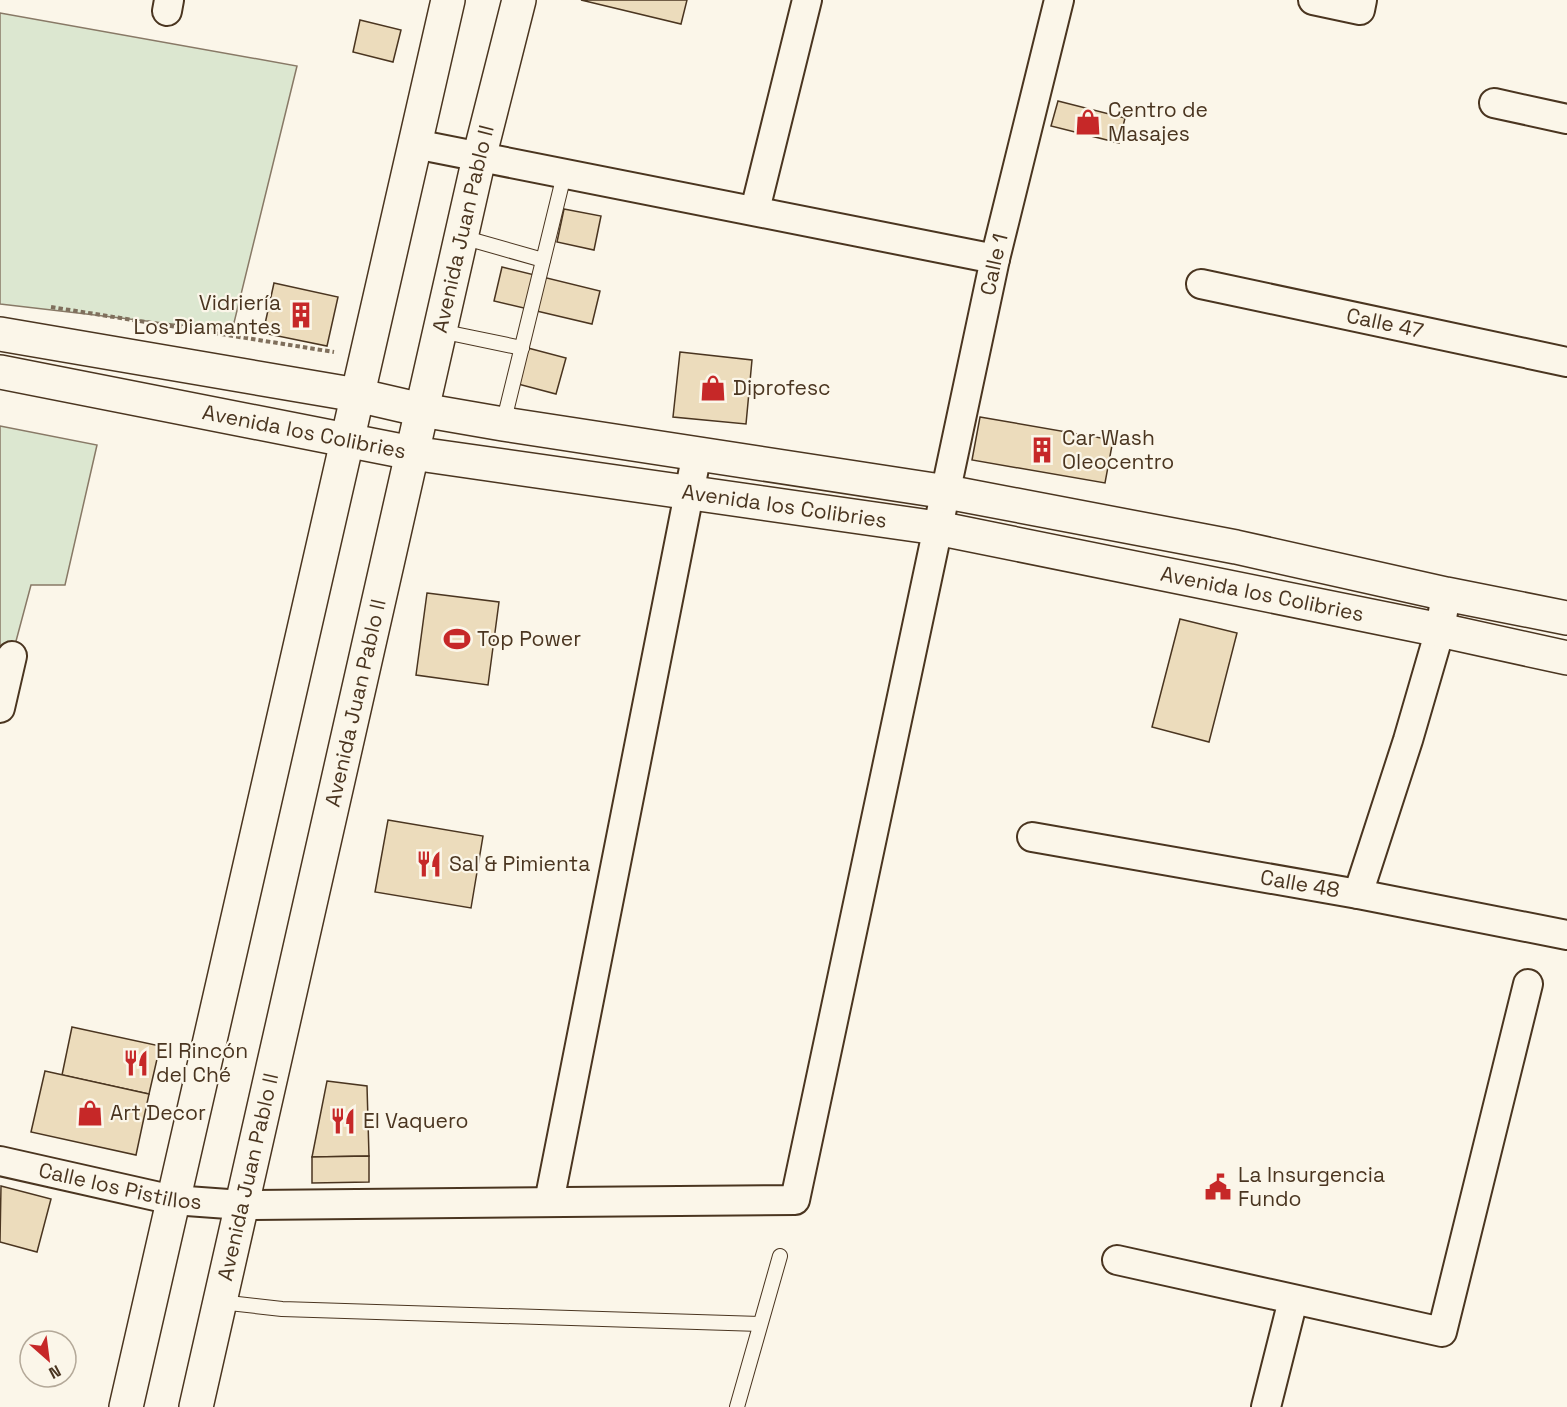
<svg xmlns="http://www.w3.org/2000/svg" width="1567" height="1407" font-family="'Space Grotesk',sans-serif">
<style>
.green{fill:#dce7d0;stroke:#887966;stroke-width:1.5}
.building{fill:#ecdcbc;stroke:#4a3520;stroke-width:1.5}
.lines{fill:none;stroke-linecap:round;stroke-linejoin:round}
.service-casing{stroke:#4a3520;stroke-width:16}
.minor-casing{stroke:#4a3520;stroke-width:32}
.tertiary-casing{stroke:#4a3520;stroke-width:36}
.secondary-casing{stroke:#4a3520;stroke-width:36}
.path{stroke:#7f6f5c;stroke-width:4;stroke-dasharray:4.5 3;stroke-linecap:butt}
.service{stroke:#fbf6e9;stroke-width:14}
.minor{stroke:#fbf6e9;stroke-width:28}
.tertiary{stroke:#fbf6e9;stroke-width:33}
.secondary{stroke:#fbf6e9;stroke-width:33}
.labels{text-anchor:middle;stroke-width:4.5;stroke-linejoin:round;paint-order:stroke}
.poi-label{font-size:21px;fill:#4a3520;stroke:#fbf6e9;text-anchor:start}
.street-label{font-size:21px;fill:#4a3520;stroke:#fbf6e9}
</style>
<rect width="100%" height="100%" fill="#fbf6e9"/>
<!-- green -->
<g class="green">
<polygon points="0,13 297,66 232,331 0,304"/>
<polygon points="0,426 97,445 65,585 31,585 0,701"/>
</g>
<!-- building -->
<g class="building">
<polygon points="581,0 687,0 681,24"/>
<polygon points="360,20 401,30 393,62 353,52"/>
<polygon points="1058,101 1125,118 1119,143 1051,126"/>
<polygon points="564,209 601,216 594,250 557,242"/>
<polygon points="502,267 600,291 592,324 494,301"/>
<polygon points="274,283 338,297 327,346 263,333"/>
<polygon points="528,348 566,358 556,394 518,384"/>
<polygon points="680,352 752,360 746,424 673,417"/>
<polygon points="980,417 1113,440 1105,483 972,460"/>
<polygon points="427,593 499,602 488,685 416,675"/>
<polygon points="1180,619 1237,633 1209,742 1152,727"/>
<polygon points="388,820 483,836 471,908 375,892"/>
<polygon points="72,1027 160,1046 149,1094 62,1075"/>
<polygon points="45,1071 149,1094 136,1155 31,1132"/>
<polygon points="327,1081 367,1086 369,1156 312,1157"/>
<polygon points="369,1156 369,1182 312,1183 312,1157"/>
<polygon points="1,1186 51,1199 37,1252 0,1242"/>
</g>
<g class="lines">
<!-- service casing -->
<g class="service-casing">
<g id="service">
<polyline points="462,237 543,260"/>
<polyline points="440,331 522,348"/>
<polyline points="503,424 564,175"/>
<polyline points="220,1302 282,1309 760,1324"/>
<polyline points="737,1407 780,1256"/>
</g>
</g>
<!-- minor casing -->
<g class="minor-casing">
<g id="minor">
<polyline points="1313,0 1360,10 1362,0"/>
<polyline points="167,11 169,0"/>
<polyline points="1494,103 1567,119"/>
<polyline points="415,144 995,259"/>
<polyline points="755,210 807,0"/>
<path id="s1" d="M1201,284L1567,362"/>
<polyline points="0,708 12,656"/>
<path id="s2" d="M1032,837L1358,894L1567,935"/>
<polyline points="1358,894 1408,740 1440,630 1446,594"/>
<path id="s3" d="M0,1161L173,1200L242,1205L795,1200L995,259L1059,0"/>
<polyline points="549,1202 697,453"/>
<polyline points="1117,1260 1442,1332 1528,984"/>
<polyline points="1266,1407 1293,1300"/>
</g>
</g>
<!-- tertiary casing -->
<g class="tertiary-casing">
<g id="tertiary">
<polyline points="0,334 357,395 422,410 503,424 947,492 1236,547 1446,594 1567,618"/>
<path id="s4" d="M0,372L412,453L937,528L1440,630L1567,658"/>
</g>
</g>
<!-- secondary casing -->
<g class="secondary-casing">
<g id="secondary">
<polyline points="126,1407 448,0"/>
<path id="s5" d="M196,1407L479,158L519,0"/>
</g>
</g>
<!-- path -->
<polyline class="path" points="51,307 334,352"/>
<!-- service -->
<use href="#service" class="service"/>
<!-- minor -->
<use href="#minor" class="minor"/>
<!-- tertiary -->
<use href="#tertiary" class="tertiary"/>
<!-- secondary -->
<use href="#secondary" class="secondary"/>
</g>
<!-- icons -->
<defs>
<g id="shop-bare" transform="scale(2.07)"><path d="M-5-2.5h2.3a2.7 3.5 0 0 1 5.4 0H5L5.5 6h-11ZM-1.5-2.5h3a1.5 2.3 0 0 0-3 0Z" fill="#c62828" stroke="#fbf6e9" stroke-width="2.5" paint-order="stroke"/></g>
<g id="building-bare" transform="scale(2.07)"><path d="M-4-6H4V6H1V3H-1V6H-4ZM-2.5-4.3h1.7v1.8h-1.7ZM.8-4.3h1.7v1.8H.8ZM-2.5-1h1.7V.8h-1.7ZM.8-1h1.7V.8H.8Z" fill="#c62828" stroke="#fbf6e9" stroke-width="2.5" paint-order="stroke"/></g>
<g id="stadium-bare" transform="scale(2.07)"><path d="M0-5a6.5 5 0 1 0 0 10a6.5 5 0 1 0 0-10ZM-3.5-1.8h7v3.6h-7Z" fill="#c62828" stroke="#fbf6e9" stroke-width="2.5" paint-order="stroke"/></g>
<g id="restaurant-bare" transform="scale(2.07)"><path d="M-5-6h1v4h1v-4h1v4h1v-4h1v5L-1.5 .5V6h-2V.5L-5-1ZM5-6V6H3V1.5H1.5Q1.5-4 5-6Z" fill="#c62828" stroke="#fbf6e9" stroke-width="2.5" paint-order="stroke"/></g>
<g id="civic-bare" transform="scale(2.07)"><path d="M-.6-6.5H3V-4.5H.6V-3L4-1V1h2V6H-6V1h2V-1L-.6-3ZM-1.2 2.5V6h2.4V2.5Z" fill="#c62828" stroke="#fbf6e9" stroke-width="2.5" paint-order="stroke"/></g>
</defs>
<g fill-rule="evenodd">
<use href="#shop-bare" x="1088" y="122"/>
<use href="#building-bare" x="301" y="315"/>
<use href="#shop-bare" x="713" y="388"/>
<use href="#building-bare" x="1042" y="450"/>
<use href="#stadium-bare" x="457" y="639"/>
<use href="#restaurant-bare" x="429" y="864"/>
<use href="#restaurant-bare" x="136" y="1063"/>
<use href="#shop-bare" x="90" y="1113"/>
<use href="#restaurant-bare" x="343" y="1121"/>
<use href="#civic-bare" x="1218" y="1187"/>
</g>
<g class="labels">
<!-- poi labels -->
<g class="poi-label">
<text x="1108" y="117">Centro de<tspan x="1108" dy="24">Masajes</tspan></text>
<text x="281" y="310" text-anchor="end">Vidriería<tspan x="281" dy="24">Los Diamantes</tspan></text>
<text x="733" y="395">Diprofesc</text>
<text x="1062" y="445">Car Wash<tspan x="1062" dy="24">Oleocentro</tspan></text>
<text x="477" y="646">Top Power</text>
<text x="449" y="871">Sal &amp; Pimienta</text>
<text x="156" y="1058">El Rincón<tspan x="156" dy="24">del Ché</tspan></text>
<text x="110" y="1120">Art Decor</text>
<text x="363" y="1128">El Vaquero</text>
<text x="1238" y="1182">La Insurgencia<tspan x="1238" dy="24">Fundo</tspan></text>
</g>
<!-- street labels -->
<g class="street-label">
<text dy="7" stroke="none"><textPath href="#s5" startOffset="1208">Avenida Juan Pablo II</textPath></text>
<text dy="7" stroke="none"><textPath href="#s3" startOffset="1756">Calle 1</textPath></text>
<text dy="7" stroke="none"><textPath href="#s1" startOffset="188">Calle 47</textPath></text>
<text dy="7" stroke="none"><textPath href="#s4" startOffset="310">Avenida los Colibries</textPath></text>
<text dy="7" stroke="none"><textPath href="#s4" startOffset="796">Avenida los Colibries</textPath></text>
<text dy="7" stroke="none"><textPath href="#s4" startOffset="1282">Avenida los Colibries</textPath></text>
<text dy="7" stroke="none"><textPath href="#s5" startOffset="722">Avenida Juan Pablo II</textPath></text>
<text dy="7" stroke="none"><textPath href="#s2" startOffset="272">Calle 48</textPath></text>
<text dy="7" stroke="none"><textPath href="#s5" startOffset="236">Avenida Juan Pablo II</textPath></text>
<text dy="7" stroke="none"><textPath href="#s3" startOffset="123">Calle los Pistillos</textPath></text>
</g>
</g>
<!-- north arrow -->
<g transform="translate(48 1359) rotate(152)"><circle r="28" fill="#fbf6e9" stroke="#b4a999" stroke-width="1.5"/>
<path d="M0-4.5L10 22L0 15L-10 22Z" fill="#c62828"/>
<text y="-9" font-size="16" font-weight="bold" text-anchor="middle" fill="#4a3520">N</text>
</g>
</svg>
